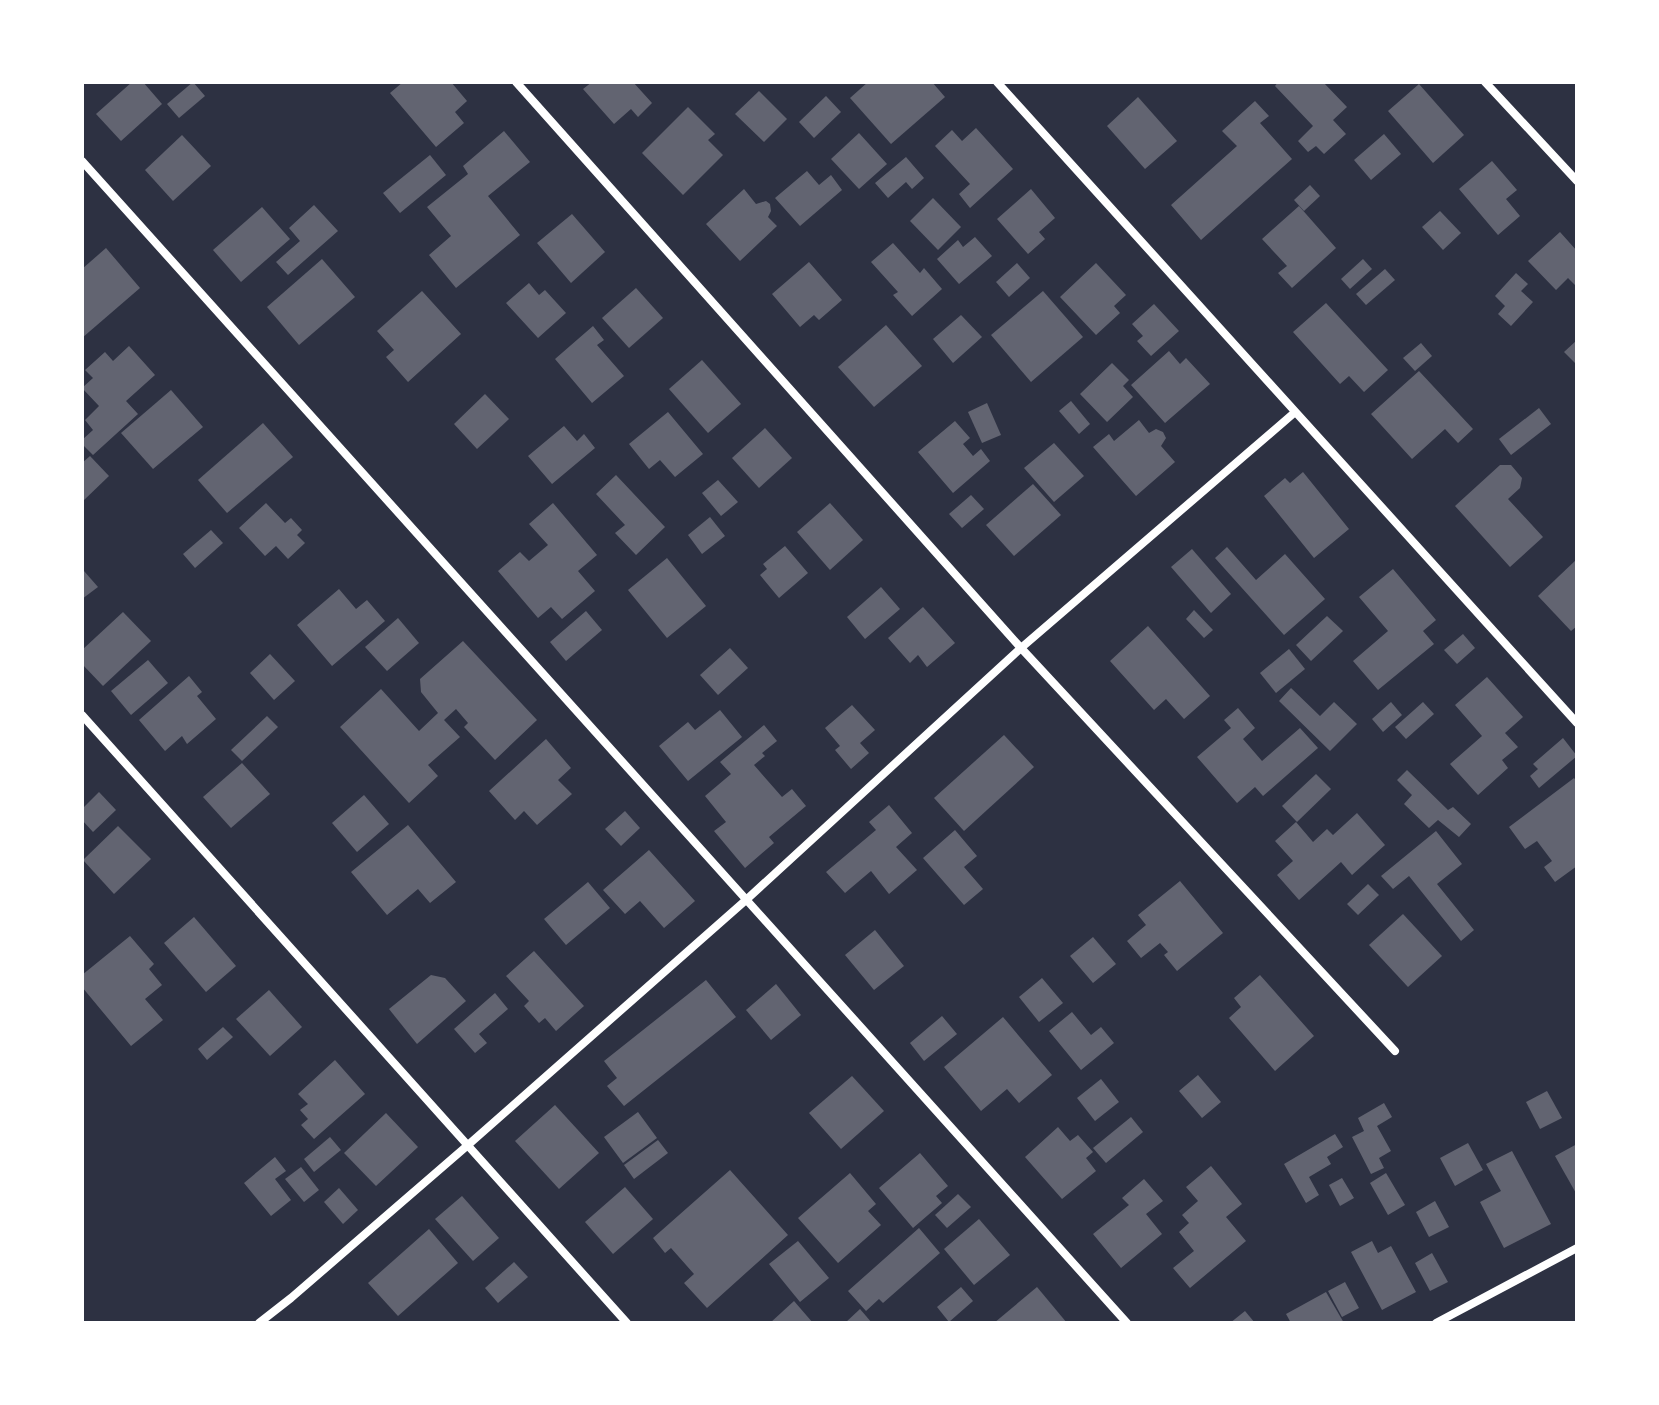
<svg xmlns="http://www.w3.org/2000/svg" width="1659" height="1405" font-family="'Noto Sans',sans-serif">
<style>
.building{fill:#626471}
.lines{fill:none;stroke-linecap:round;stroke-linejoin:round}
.minor{stroke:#fff;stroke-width:8}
</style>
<rect width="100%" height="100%" fill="#2d3142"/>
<!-- building -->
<g class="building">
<polygon points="132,82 143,82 162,104 121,141 96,114"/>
<polygon points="193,82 205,96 179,118 167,104"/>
<polygon points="403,82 451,82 467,101 455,112 464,123 436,147 390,93"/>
<polygon points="592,82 633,82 652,103 638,117 631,109 614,124 583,89"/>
<polygon points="868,82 932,82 945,97 891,144 850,98"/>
<polygon points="1278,82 1323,82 1347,107 1333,120 1346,134 1324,154 1316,146 1308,152 1298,141 1313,126 1275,86"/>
<polygon points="1419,84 1464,135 1433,163 1388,111"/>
<polygon points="759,91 787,119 764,142 735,114"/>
<polygon points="826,96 841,112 814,138 799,122"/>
<polygon points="1138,97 1177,141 1145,169 1107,126"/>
<polygon points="1255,101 1269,116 1260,123 1292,159 1201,240 1171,205 1237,146 1222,131"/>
<polygon points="688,107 715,134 708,140 723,155 683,195 642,153"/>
<polygon points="976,128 1013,169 970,208 959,194 970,184 935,146 952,130 962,141"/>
<polygon points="504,131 530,162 488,196 520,235 456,288 429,255 451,236 427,207 468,174 463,166"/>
<polygon points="859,133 887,164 859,189 831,159"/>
<polygon points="1384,134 1401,154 1371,180 1354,160"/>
<polygon points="182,135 211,166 173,201 145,170"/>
<polygon points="430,155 446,175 400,213 383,193"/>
<polygon points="906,157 924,178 912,189 906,182 888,198 875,183"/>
<polygon points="1492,161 1517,190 1506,199 1520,216 1498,235 1459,189"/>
<polygon points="807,171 819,185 831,175 842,190 800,226 775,198"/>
<polygon points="1310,185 1320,196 1304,211 1294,200"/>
<polygon points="744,189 756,204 766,201 770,204 771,211 768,217 777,226 740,261 706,224"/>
<polygon points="1031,189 1055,218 1039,232 1045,239 1028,254 997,219"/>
<polygon points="933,198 961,227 938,250 910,221"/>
<polygon points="314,205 338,231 288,275 276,262 300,241 289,228"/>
<polygon points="1299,206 1336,248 1292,288 1278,273 1287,266 1262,239"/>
<polygon points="262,207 290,239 241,282 213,250"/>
<polygon points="1440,211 1461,233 1443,250 1422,227"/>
<polygon points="572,214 605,252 571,283 537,243"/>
<polygon points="1560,232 1577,251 1577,283 1575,285 1568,278 1556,290 1528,261"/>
<polygon points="975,237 992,256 959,284 937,259 958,240 963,247"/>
<polygon points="893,243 920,273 924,268 942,289 912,316 893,295 898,292 871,262"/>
<polygon points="106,248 140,288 82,338 82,269"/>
<polygon points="322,259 355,297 299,345 267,307"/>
<polygon points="1363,259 1372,269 1350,289 1341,279"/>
<polygon points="809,262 842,300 819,320 814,315 800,327 772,294"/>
<polygon points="1017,263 1030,278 1009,297 996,282"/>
<polygon points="1096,263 1126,295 1114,306 1120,313 1096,335 1060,297"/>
<polygon points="1385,269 1395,280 1366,305 1356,294"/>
<polygon points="1516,273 1528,284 1521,291 1533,302 1511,326 1498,314 1505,306 1495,296"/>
<polygon points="529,283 539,295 545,290 566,313 538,338 506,303"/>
<polygon points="636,288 663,318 629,348 602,318"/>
<polygon points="422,291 461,334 408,382 386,357 394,350 377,331"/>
<polygon points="1043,291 1083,337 1031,382 991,335"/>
<polygon points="1326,303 1388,370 1364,392 1349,376 1340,384 1293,332"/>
<polygon points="1154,304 1179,331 1151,356 1137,341 1143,336 1132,324"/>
<polygon points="961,315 982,337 953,363 933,339"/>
<polygon points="886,325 922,366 874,407 838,367"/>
<polygon points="593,326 604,340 597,345 624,376 592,403 555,359"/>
<polygon points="1577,340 1577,365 1564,352"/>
<polygon points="1421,343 1432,356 1415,371 1403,358"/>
<polygon points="129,346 155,375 126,401 138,414 93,455 82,444 82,440 93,430 85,420 99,406 82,388 93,378 85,370 105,352 113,361"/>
<polygon points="1169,351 1180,364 1186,358 1210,384 1165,423 1131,385"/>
<polygon points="702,360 741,404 708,433 669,389"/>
<polygon points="1112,363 1129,380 1123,386 1133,397 1107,422 1080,394"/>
<polygon points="1419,371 1473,429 1458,443 1445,429 1412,459 1371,414"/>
<polygon points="171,390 203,427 153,469 121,433"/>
<polygon points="485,394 509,419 477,449 454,424"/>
<polygon points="1071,401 1090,424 1079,434 1059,411"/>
<polygon points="987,403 1001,435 982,443 968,412"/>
<polygon points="1539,408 1551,424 1511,455 1499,439"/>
<polygon points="668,412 703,454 675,477 660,460 649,469 629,444"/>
<polygon points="1139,420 1149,433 1156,429 1163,432 1166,438 1161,446 1175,462 1136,496 1093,447 1109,434 1114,441"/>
<polygon points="955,421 970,438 963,444 973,456 981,449 990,461 953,493 918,452"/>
<polygon points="263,423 293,457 227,513 198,480"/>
<polygon points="564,426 577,441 584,434 595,448 552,484 528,456"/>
<polygon points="765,428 792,458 759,488 732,458"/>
<polygon points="1054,443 1084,476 1054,502 1024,468"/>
<polygon points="90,456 109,476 82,502 82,463"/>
<polygon points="1500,465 1511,465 1522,478 1520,488 1508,499 1543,537 1510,567 1455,506"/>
<polygon points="1303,472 1349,529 1314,558 1264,496 1285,478 1290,483"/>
<polygon points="616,475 665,527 636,555 615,533 625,525 596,494"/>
<polygon points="718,480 738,502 721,516 702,493"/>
<polygon points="1033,484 1061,515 1014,556 986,525"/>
<polygon points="971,495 984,509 962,528 949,514"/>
<polygon points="266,503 285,523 291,518 302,530 297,535 305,543 288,559 276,546 265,556 239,528"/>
<polygon points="553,503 597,555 578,571 595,591 562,619 551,607 538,618 498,571 520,552 529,561 548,545 529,524"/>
<polygon points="830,503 863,540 830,570 797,532"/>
<polygon points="710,517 725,536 702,554 688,535"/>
<polygon points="211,530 223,543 195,568 183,554"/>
<polygon points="785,546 808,573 779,598 760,575 767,569 763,564"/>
<polygon points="1227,547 1256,580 1285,554 1325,599 1284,635 1215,558"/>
<polygon points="1192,549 1231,594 1211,613 1171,567"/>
<polygon points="667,558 706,606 667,638 628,590"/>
<polygon points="1577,559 1577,626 1571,631 1538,596"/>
<polygon points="1393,569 1436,620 1423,631 1434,644 1378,690 1353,661 1388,631 1359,597"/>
<polygon points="84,571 98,587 82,599 82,573"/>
<polygon points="881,587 900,609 865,639 847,617"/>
<polygon points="339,589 356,609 367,600 385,621 332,666 297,625"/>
<polygon points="923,607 955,643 927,667 918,655 910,663 888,638"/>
<polygon points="1194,610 1213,630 1204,638 1186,619"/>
<polygon points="586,611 602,630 566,661 550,642"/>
<polygon points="123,612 151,641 103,686 82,664 82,650"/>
<polygon points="1327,616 1343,631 1311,661 1296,645"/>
<polygon points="398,618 419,643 387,671 365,647"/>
<polygon points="1148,626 1210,696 1184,719 1166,699 1154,710 1110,661"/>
<polygon points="1463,634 1475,648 1457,664 1444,650"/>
<polygon points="463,641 537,720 495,760 464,727 468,723 456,709 444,720 460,737 428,765 438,776 409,803 340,727 381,689 419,731 438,713 421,692 420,679"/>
<polygon points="730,648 748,668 718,695 700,675"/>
<polygon points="1289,649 1305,669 1276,693 1260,673"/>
<polygon points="270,654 295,681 274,700 250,673"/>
<polygon points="148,660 168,683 131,715 111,691"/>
<polygon points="189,676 202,692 197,696 216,719 187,744 182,736 165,751 139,720"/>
<polygon points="1487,677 1523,717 1505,733 1518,747 1502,760 1508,768 1478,795 1450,764 1482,736 1455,705"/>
<polygon points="1291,688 1320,716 1334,702 1357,724 1330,751 1279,701"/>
<polygon points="1391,702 1402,715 1383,732 1372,719"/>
<polygon points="1423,702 1434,714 1406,739 1395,727"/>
<polygon points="852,705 875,730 860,743 869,753 851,769 835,750 840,746 825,728"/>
<polygon points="1238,708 1255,728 1243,739 1262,761 1300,728 1318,748 1263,796 1255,787 1237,803 1197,757 1231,728 1224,720"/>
<polygon points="720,710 742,737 688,781 659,746 688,722 695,730"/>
<polygon points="267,716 278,727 242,761 231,750"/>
<polygon points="764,725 777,741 762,753 765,756 754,765 782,797 792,789 806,806 769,837 774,843 745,868 714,831 726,822 705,796 731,774 720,762"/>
<polygon points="1004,735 1034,767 964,831 934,798"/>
<polygon points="1563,738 1577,756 1539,788 1530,776 1538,769 1533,764"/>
<polygon points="546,739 571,768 558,780 572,794 537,825 524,811 515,820 489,791"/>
<polygon points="242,763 270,794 231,828 203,797"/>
<polygon points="1407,770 1448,810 1453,807 1471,824 1459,837 1438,820 1429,828 1404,804 1412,795 1397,780"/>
<polygon points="1316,774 1331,789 1297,822 1282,806"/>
<polygon points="1574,778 1577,782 1577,866 1555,882 1544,867 1552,861 1537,841 1525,849 1509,827"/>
<polygon points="99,792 116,810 93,832 82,820 82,809"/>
<polygon points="364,795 389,824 357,852 332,823"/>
<polygon points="889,805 912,833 896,847 917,870 889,894 871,871 845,893 826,872 876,830 869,822"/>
<polygon points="625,811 640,828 621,846 605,829"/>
<polygon points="1357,813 1385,845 1352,875 1341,862 1299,900 1277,875 1293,861 1275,841 1296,822 1313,842 1327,829 1333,835"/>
<polygon points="408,825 456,882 430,903 418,889 387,915 351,872"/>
<polygon points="118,826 151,859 114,894 83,860"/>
<polygon points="955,830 977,856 964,867 983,889 964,905 923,858"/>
<polygon points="1436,831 1462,864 1437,884 1474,930 1461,941 1409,876 1393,889 1381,876"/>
<polygon points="649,850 695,901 664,928 640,901 625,914 603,890"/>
<polygon points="1180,881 1223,933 1177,971 1164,955 1168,952 1160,943 1141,958 1127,941 1146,925 1138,915"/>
<polygon points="588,882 610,908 566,945 544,919"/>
<polygon points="1368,884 1379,895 1358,915 1347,904"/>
<polygon points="1403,914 1442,956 1408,987 1369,945"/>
<polygon points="194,917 236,966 206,992 164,943"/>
<polygon points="875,930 904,966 874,990 845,955"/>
<polygon points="130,936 154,964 149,969 162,985 145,999 163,1020 131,1046 82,987 82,975"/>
<polygon points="1093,937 1116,964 1093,983 1070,956"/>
<polygon points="534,951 584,1006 556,1031 545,1018 539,1023 524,1006 529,1001 506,976"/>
<polygon points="431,975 445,978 466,1001 417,1044 389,1009"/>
<polygon points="1260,975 1314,1036 1275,1071 1229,1018 1241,1007 1234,998"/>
<polygon points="1042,978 1063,1003 1039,1022 1019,997"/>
<polygon points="706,980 736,1017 624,1106 607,1086 617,1078 604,1061"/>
<polygon points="776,984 801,1015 771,1040 746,1010"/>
<polygon points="269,990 302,1027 270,1056 236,1019"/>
<polygon points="495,993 508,1009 479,1034 487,1043 475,1053 454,1029"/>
<polygon points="1072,1012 1091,1035 1101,1027 1114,1043 1081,1070 1049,1031"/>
<polygon points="942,1016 957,1034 924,1061 910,1043"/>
<polygon points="1003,1017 1052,1075 1019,1103 1007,1089 981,1111 944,1067"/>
<polygon points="223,1027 233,1037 207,1060 198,1049"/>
<polygon points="335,1060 365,1094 314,1139 301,1125 308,1119 300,1110 308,1104 298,1094"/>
<polygon points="1198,1075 1221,1102 1202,1118 1179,1091"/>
<polygon points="852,1076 884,1111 841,1149 809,1113"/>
<polygon points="1101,1079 1119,1102 1095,1121 1077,1098"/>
<polygon points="1547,1091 1562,1118 1540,1129 1526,1102"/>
<polygon points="1384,1103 1392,1117 1377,1126 1391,1151 1379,1158 1384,1168 1371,1174 1352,1137 1364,1131 1358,1118"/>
<polygon points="555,1105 599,1153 559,1189 515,1141"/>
<polygon points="638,1112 657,1138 623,1163 604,1137"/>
<polygon points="386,1113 418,1147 376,1186 344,1153"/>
<polygon points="1131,1117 1143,1132 1106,1163 1093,1148"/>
<polygon points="1058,1127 1070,1141 1078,1135 1093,1152 1086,1158 1096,1171 1062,1199 1025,1157"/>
<polygon points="1335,1134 1343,1147 1327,1157 1331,1164 1309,1177 1319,1195 1306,1203 1284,1164"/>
<polygon points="330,1137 341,1150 314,1172 304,1159"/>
<polygon points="658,1140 668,1153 634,1179 624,1165"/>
<polygon points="1468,1143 1483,1170 1455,1186 1440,1158"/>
<polygon points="1577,1144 1577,1195 1555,1156"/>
<polygon points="1512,1151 1551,1224 1504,1248 1480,1202 1501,1191 1486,1164"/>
<polygon points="920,1153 948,1186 936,1196 942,1203 913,1228 879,1188"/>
<polygon points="275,1157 286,1171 275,1179 291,1200 271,1216 244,1183"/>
<polygon points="1211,1166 1242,1204 1226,1217 1246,1241 1190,1288 1173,1268 1194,1251 1179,1232 1189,1223 1182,1215 1198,1201 1186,1187"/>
<polygon points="301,1167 319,1190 304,1202 285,1179"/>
<polygon points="730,1170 788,1235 707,1308 684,1283 694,1274 671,1248 665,1253 653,1238"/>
<polygon points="850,1173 876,1204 868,1211 881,1225 838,1263 798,1218"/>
<polygon points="1386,1173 1405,1205 1388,1215 1370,1183"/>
<polygon points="1342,1178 1354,1198 1340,1206 1329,1185"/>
<polygon points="1144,1179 1163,1201 1146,1214 1162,1234 1121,1268 1093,1234 1129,1205 1122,1198"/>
<polygon points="625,1187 653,1219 613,1254 585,1222"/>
<polygon points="339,1188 358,1210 343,1224 324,1202"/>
<polygon points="958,1194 971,1207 947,1228 935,1215"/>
<polygon points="462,1196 499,1238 473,1261 435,1219"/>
<polygon points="1435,1201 1449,1227 1429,1237 1416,1212"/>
<polygon points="979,1219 1010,1255 974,1285 944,1249"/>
<polygon points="919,1228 940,1253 883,1303 879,1299 866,1311 848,1291"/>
<polygon points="429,1229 458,1263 398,1316 368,1283"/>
<polygon points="798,1241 829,1278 800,1302 769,1264"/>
<polygon points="1372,1241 1378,1253 1391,1246 1416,1292 1382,1310 1351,1252"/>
<polygon points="1432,1253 1448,1282 1430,1291 1415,1263"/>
<polygon points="514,1262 528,1277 498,1303 485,1288"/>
<polygon points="1345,1282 1359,1308 1342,1317 1328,1291"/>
<polygon points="961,1287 973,1301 949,1322 937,1307"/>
<polygon points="1037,1287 1067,1323 994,1323"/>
<polygon points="1326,1292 1344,1323 1291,1323 1286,1314"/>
<polygon points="794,1301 813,1323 770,1323"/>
<polygon points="860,1309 872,1323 845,1323"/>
<polygon points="1245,1311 1255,1323 1230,1323"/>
</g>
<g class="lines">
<!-- minor -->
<g class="minor">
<polyline points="516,82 1021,648 1395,1051"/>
<polyline points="997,82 1577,723"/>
<polyline points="1485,82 1577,181"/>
<polyline points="82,161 1127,1323"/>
<polyline points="82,715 627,1323"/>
<polyline points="259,1323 291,1298 468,1145 746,900 1021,648 1294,413"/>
<polyline points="1436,1323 1577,1248"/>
</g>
</g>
<!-- border -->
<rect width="1659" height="1405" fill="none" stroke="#ffffff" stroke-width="168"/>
</svg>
